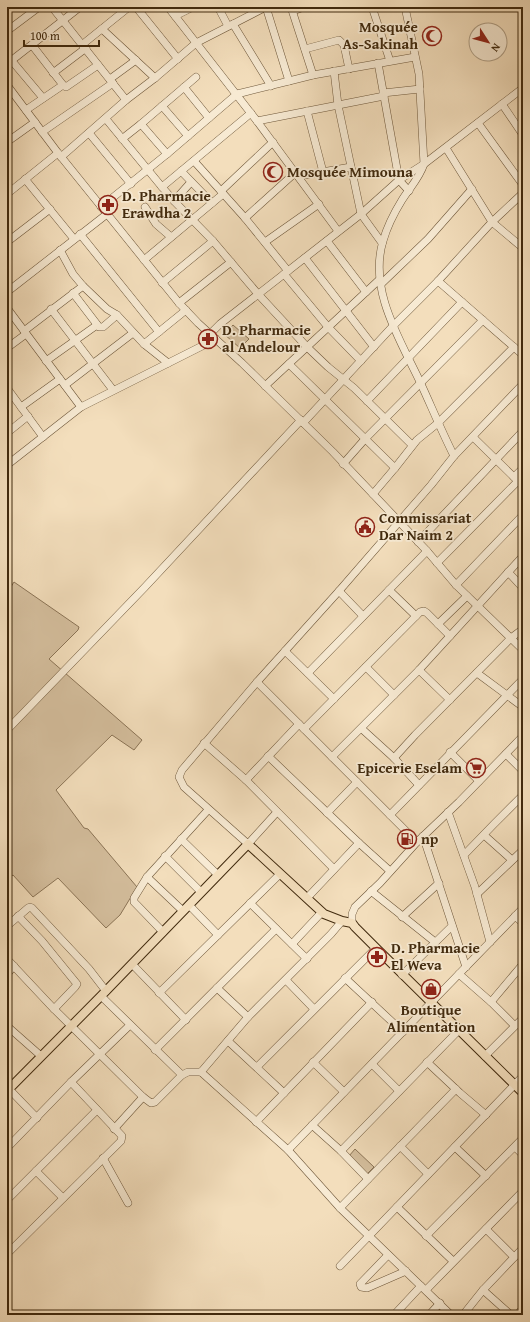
<svg xmlns="http://www.w3.org/2000/svg" width="530" height="1322" font-family="'Gentium Book Plus',serif">
<style>
.green{fill:#d5bf9e;stroke:#8b7456}
.lines{fill:none;stroke-linecap:round;stroke-linejoin:round}
.minor-casing{stroke:#6e573a;stroke-width:8}
.major-casing{stroke:#412a0e;stroke-width:10}
.minor{stroke:#f7ead3;stroke-width:7}
.major{stroke:#f3debc;stroke-width:8}
.labels{text-anchor:middle;stroke-width:3.5;stroke-linejoin:round;paint-order:stroke}
.poi-label{font-size:15px;font-weight:bold;fill:#412a0e;stroke:#f7ead3;text-anchor:start}
</style>
<rect width="100%" height="100%" fill="#f3debc"/>
<filter id="stains"><feTurbulence type="fractalNoise" baseFrequency=".005" numOctaves="4"/><feColorMatrix values="0 0 0 0 .2 0 0 0 0 .09 0 0 0 0 .02 0 0 0 .5 -.17"/></filter>
<radialGradient id="worn" r=".72"><stop offset=".6" stop-color="#630" stop-opacity="0"/><stop offset="1" stop-color="#630" stop-opacity=".3"/></radialGradient>
<!-- green -->
<g class="green">
<polygon points="233,325 249,339 240,348 224,334"/>
<polygon points="14,582 79,627 78,630 49,659 142,740 134,750 112,735 56,790 84,828 88,829 137,887 120,915 106,928 58,878 33,897 13,875 7,880 7,593"/>
<polygon points="355,1149 374,1167 367,1174 349,1156"/>
</g>
<g class="lines">
<!-- minor casing -->
<g class="minor-casing">
<g id="minor">
<polyline points="52,7 126,100"/>
<polyline points="136,7 178,59"/>
<polyline points="168,7 257,121 338,231"/>
<polyline points="218,7 228,26"/>
<polyline points="291,7 313,75"/>
<polyline points="372,7 390,61"/>
<path d="M405,7L419,74L424,164C419,179 410,187 402,200C394,213 387,227 383,241C368,291 401,341 421,384C432,408 442,432 454,456"/>
<polyline points="373,9 381,7"/>
<polyline points="293,11 304,7"/>
<polyline points="175,16 193,7"/>
<polyline points="233,24 271,86"/>
<polyline points="102,29 155,78"/>
<polyline points="7,31 39,7"/>
<polyline points="83,44 129,7"/>
<polyline points="32,45 63,85 66,87 98,65"/>
<polyline points="305,49 339,40 344,45 349,69"/>
<polyline points="12,61 43,98"/>
<polyline points="378,63 399,180 409,191"/>
<polyline points="7,64 80,7"/>
<polyline points="334,71 338,105 361,214 382,243"/>
<polyline points="53,73 86,48"/>
<polyline points="110,79 136,60"/>
<polyline points="289,81 313,75 415,57"/>
<polyline points="7,85 58,153 179,303 198,323 242,363 333,452 427,551 456,585 523,650"/>
<polyline points="184,87 209,118"/>
<polyline points="383,93 420,89"/>
<polyline points="502,104 523,135"/>
<polyline points="162,106 188,136"/>
<polyline points="26,110 63,85"/>
<polyline points="307,111 323,172"/>
<polyline points="106,119 162,187 251,113"/>
<polyline points="257,121 384,96"/>
<polyline points="478,123 523,185"/>
<polyline points="42,132 113,83"/>
<polyline points="89,133 131,184"/>
<polyline points="122,139 141,124 196,77"/>
<polyline points="7,142 35,122"/>
<polyline points="446,148 492,222 523,248"/>
<polyline points="61,157 126,100 155,78 196,43 266,7 289,81 237,94 167,154"/>
<polyline points="194,161 245,218 288,271"/>
<polyline points="181,171 212,203"/>
<polyline points="299,176 351,167"/>
<polyline points="25,179 74,239"/>
<polyline points="162,187 174,201 213,241 258,294 307,347 328,367 354,388 412,445"/>
<polyline points="221,191 273,142"/>
<polyline points="7,194 58,153"/>
<polyline points="174,201 191,182"/>
<polyline points="101,207 167,154 141,124"/>
<polyline points="145,207 156,224 171,237"/>
<polyline points="245,218 296,172"/>
<polyline points="80,234 159,332"/>
<polyline points="327,241 366,292"/>
<polyline points="7,242 50,209"/>
<polyline points="265,242 319,204"/>
<polyline points="60,250 73,274 83,286 107,309 117,315 144,344 186,310"/>
<polyline points="305,258 374,347"/>
<polyline points="144,260 223,194"/>
<polyline points="284,274 328,327 361,361"/>
<polyline points="438,281 523,355"/>
<polyline points="162,283 213,241"/>
<polyline points="381,284 428,239 472,189"/>
<polyline points="7,292 107,214"/>
<polyline points="73,293 99,327 103,327 117,315"/>
<polyline points="179,303 231,262"/>
<polyline points="7,308 81,407"/>
<polyline points="51,309 113,390"/>
<polyline points="24,331 83,286"/>
<polyline points="209,333 212,332 220,324 361,214 399,180 424,164 523,88"/>
<polyline points="144,344 168,363"/>
<polyline points="7,348 26,334"/>
<polyline points="46,361 97,325"/>
<polyline points="289,364 395,468 373,494"/>
<polyline points="65,385 133,333"/>
<polyline points="265,386 380,279"/>
<polyline points="7,388 43,437"/>
<polyline points="367,401 462,302"/>
<polyline points="21,407 60,379"/>
<polyline points="303,423 393,326 438,281 492,222 523,193"/>
<polyline points="7,433 28,416"/>
<polyline points="473,437 523,486"/>
<polyline points="343,464 365,439 483,320"/>
<polyline points="7,465 81,407 216,339"/>
<polyline points="395,468 417,440 438,423 514,347"/>
<polyline points="514,477 523,468"/>
<polyline points="418,542 523,431"/>
<polyline points="437,563 518,481"/>
<polyline points="508,572 523,588"/>
<polyline points="456,585 523,515"/>
<polyline points="389,590 416,616"/>
<polyline points="339,591 363,616"/>
<polyline points="438,624 467,596"/>
<polyline points="285,651 334,699"/>
<polyline points="366,667 394,695"/>
<polyline points="419,670 450,700"/>
<polyline points="308,673 427,551"/>
<polyline points="477,673 523,707"/>
<polyline points="257,682 417,842"/>
<polyline points="304,729 420,612 424,611 427,613 450,636"/>
<polyline points="362,729 394,758 419,785"/>
<polyline points="7,730 145,587 301,420"/>
<polyline points="204,743 246,780 334,869"/>
<polyline points="450,752 479,781"/>
<polyline points="506,754 523,771"/>
<polyline points="268,756 359,843 390,871"/>
<polyline points="332,757 419,670 523,556"/>
<polyline points="394,758 415,735 511,638 523,629"/>
<polyline points="246,780 299,724"/>
<polyline points="277,812 248,844 184,787 179,777 182,770 257,682 339,591 431,485 454,456 523,384"/>
<polyline points="448,812 475,887 490,942"/>
<polyline points="327,813 357,782"/>
<polyline points="390,815 523,679"/>
<polyline points="484,835 512,860"/>
<polyline points="423,836 466,967"/>
<polyline points="181,839 218,875"/>
<polyline points="464,855 494,824 523,795"/>
<polyline points="165,856 201,892"/>
<polyline points="147,877 183,911"/>
<polyline points="371,891 435,942"/>
<polyline points="477,894 523,850"/>
<polyline points="307,898 359,843"/>
<polyline points="250,903 307,959"/>
<polyline points="189,905 218,935"/>
<polyline points="18,916 42,941 77,984 75,987 54,1009"/>
<polyline points="515,916 523,923"/>
<polyline points="402,917 439,883"/>
<polyline points="352,923 352,914 355,907 380,883 417,842 459,802 523,736"/>
<polyline points="7,926 28,908 30,907 32,908 89,969 106,991"/>
<polyline points="163,932 137,905 134,902 134,898 147,877 208,810"/>
<polyline points="292,944 322,912"/>
<polyline points="7,959 54,1009 143,1097 151,1103 155,1102 182,1075 188,1072 201,1072 288,1150 340,1208 451,1315"/>
<polyline points="132,964 186,1020"/>
<polyline points="7,974 14,966"/>
<polyline points="459,974 491,1002 514,1025"/>
<polyline points="402,975 452,926"/>
<polyline points="345,978 403,1032"/>
<polyline points="286,980 314,1009"/>
<polyline points="217,988 248,1017"/>
<polyline points="159,993 280,874"/>
<polyline points="101,996 182,1075"/>
<polyline points="491,1002 523,964"/>
<polyline points="7,1026 41,1056"/>
<polyline points="228,1041 284,1093"/>
<polyline points="155,1050 276,929"/>
<polyline points="485,1056 523,1018"/>
<polyline points="313,1062 344,1092"/>
<polyline points="427,1062 460,1093 486,1115"/>
<polyline points="372,1064 399,1091"/>
<polyline points="257,1067 376,948"/>
<polyline points="201,1072 248,1017 331,934 342,921"/>
<polyline points="9,1089 37,1118"/>
<polyline points="256,1122 372,1002"/>
<polyline points="312,1125 341,1151 368,1179"/>
<polyline points="114,1129 143,1097"/>
<polyline points="400,1146 428,1174"/>
<polyline points="455,1147 486,1176"/>
<polyline points="515,1147 523,1155"/>
<polyline points="7,1148 71,1082"/>
<polyline points="288,1150 523,908"/>
<polyline points="341,1151 459,1030"/>
<polyline points="103,1158 128,1203"/>
<polyline points="36,1171 63,1198"/>
<polyline points="7,1200 97,1110"/>
<polyline points="397,1207 453,1261"/>
<polyline points="340,1208 456,1089"/>
<polyline points="486,1229 514,1257"/>
<polyline points="426,1236 523,1138"/>
<polyline points="7,1253 10,1251 121,1141 122,1136 71,1082 130,1025"/>
<polyline points="388,1255 360,1284 361,1287 367,1288 406,1271"/>
<polyline points="340,1266 523,1076"/>
<polyline points="426,1290 523,1191"/>
<polyline points="483,1290 511,1315"/>
<polyline points="394,1315 421,1286"/>
<polyline points="429,1315 440,1303"/>
<polyline points="463,1315 483,1290 523,1248"/>
<polyline points="517,1315 523,1308"/>
</g>
</g>
<!-- major casing -->
<g class="major-casing">
<polyline id="major" points="7,1091 101,996 248,844 324,914 342,921 352,923 355,927 376,948 523,1093"/>
</g>
<!-- minor -->
<use href="#minor" class="minor"/>
<!-- major -->
<use href="#major" class="major"/>
</g>
<!-- icons -->
<defs>
<g id="mosque-ring" transform="scale(1)"><circle r="9.5" fill="#f7ead3" stroke="#8f2418" stroke-width="1.5"/><path d="M3.5-4.9A6 6 0 1 0 3.5 4.9A5 5 0 1 1 3.5-4.9Z" fill="#8f2418"/></g>
<g id="pharmacy-ring" transform="scale(1)"><circle r="9.5" fill="#f7ead3" stroke="#8f2418" stroke-width="1.5"/><path d="M-2-6h4v4h4v4h-4v4h-4v-4h-4v-4h4Z" fill="#8f2418"/></g>
<g id="civic-ring" transform="scale(1)"><circle r="9.5" fill="#f7ead3" stroke="#8f2418" stroke-width="1.5"/><path d="M-.6-6.5H3V-4.5H.6V-3L4-1V1h2V6H-6V1h2V-1L-.6-3ZM-1.2 2.5V6h2.4V2.5Z" fill="#8f2418"/></g>
<g id="supermarket-ring" transform="scale(1)"><circle r="9.5" fill="#f7ead3" stroke="#8f2418" stroke-width="1.5"/><path d="M-6-5.5h2.5l.6 2H6L4.5 2H-2.5L-4.4-4H-6ZM-1.5 3.2a1.3 1.3 0 1 0 .1 0ZM3 3.2a1.3 1.3 0 1 0 .1 0Z" fill="#8f2418"/></g>
<g id="fuel-ring" transform="scale(1)"><circle r="9.5" fill="#f7ead3" stroke="#8f2418" stroke-width="1.5"/><path d="M-5.5-6h7V0h2V4h1.3V-2.5L3-4.5l.8-.8L6-3V5H2.5V1h-1V6h-7ZM-4.2-4.7v3.2H.2V-4.7Z" fill="#8f2418"/></g>
<g id="shop-ring" transform="scale(1)"><circle r="9.5" fill="#f7ead3" stroke="#8f2418" stroke-width="1.5"/><path d="M-5-2.5h2.3a2.7 3.5 0 0 1 5.4 0H5L5.5 6h-11ZM-1.5-2.5h3a1.5 2.3 0 0 0-3 0Z" fill="#8f2418"/></g>
</defs>
<g fill-rule="evenodd">
<use href="#mosque-ring" x="432" y="36"/>
<use href="#mosque-ring" x="273" y="172"/>
<use href="#pharmacy-ring" x="108" y="205"/>
<use href="#pharmacy-ring" x="208" y="339"/>
<use href="#civic-ring" x="365" y="527"/>
<use href="#supermarket-ring" x="476" y="768"/>
<use href="#fuel-ring" x="407" y="839"/>
<use href="#pharmacy-ring" x="377" y="957"/>
<use href="#shop-ring" x="431" y="989"/>
</g>
<g class="labels">
<!-- poi labels -->
<g class="poi-label">
<text x="418" y="32" text-anchor="end">Mosquée<tspan x="418" dy="17">As-Sakinah</tspan></text>
<text x="287" y="177">Mosquée Mimouna</text>
<text x="122" y="201">D. Pharmacie<tspan x="122" dy="17">Erawdha 2</tspan></text>
<text x="222" y="335">D. Pharmacie<tspan x="222" dy="17">al Andelour</tspan></text>
<text x="379" y="523">Commissariat<tspan x="379" dy="17">Dar Naim 2</tspan></text>
<text x="462" y="773" text-anchor="end">Epicerie Eselam</text>
<text x="421" y="844">np</text>
<text x="391" y="953">D. Pharmacie<tspan x="391" dy="17">El Weva</tspan></text>
<text x="431" y="1015" text-anchor="middle">Boutique<tspan x="431" dy="17">Alimentation</tspan></text>
</g>
</g>
<!-- margin -->
<rect width="530" height="1322" fill="none" stroke="#f3debc" stroke-width="24"/>
<rect x="8" y="8" width="514" height="1306" fill="none" stroke="#412a0e" stroke-width="2"/>
<rect x="12" y="12" width="506" height="1298" fill="none" stroke="#412a0e"/>
<!-- north arrow -->
<g transform="translate(488 42) rotate(126)"><circle r="19" fill="#f7ead3" stroke="#ae9d84"/>
<path d="M0-3L7 15L0 10L-7 15Z" fill="#8f2418"/>
<text y="-6" font-size="11" font-weight="bold" text-anchor="middle" fill="#412a0e">N</text>
</g>
<!-- scale -->
<path d="M24 40v6h75v-6" fill="none" stroke="#412a0e" stroke-width="2"/>
<text x="30" y="40" font-size="12" fill="#412a0e" stroke="#f7ead3" stroke-width="3" paint-order="stroke">100 m</text>
<rect width="100%" height="100%" filter="url(#stains)"/>
<rect width="100%" height="100%" fill="url(#worn)"/>
</svg>
